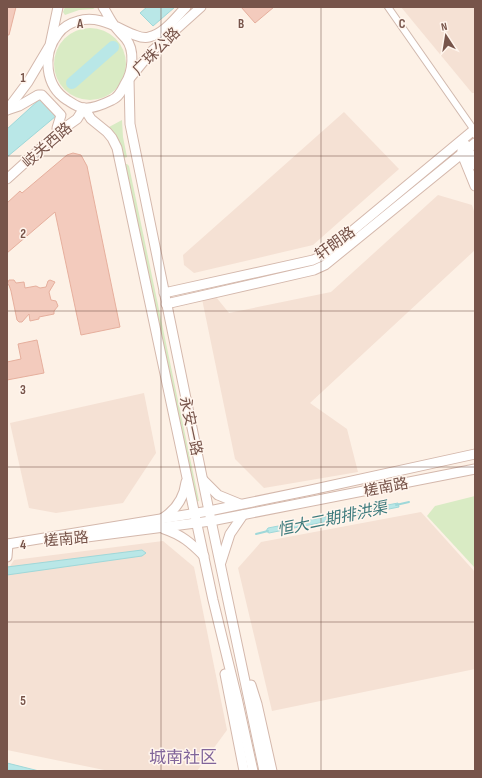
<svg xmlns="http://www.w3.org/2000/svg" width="482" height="778" font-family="'Sofia Sans Condensed','Noto Sans SC',sans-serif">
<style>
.residential{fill:#f5e1d4}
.green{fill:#d9ebc4}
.water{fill:#b9e7e7;stroke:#9fd8d9}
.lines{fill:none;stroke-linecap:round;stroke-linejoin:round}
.stream{stroke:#9fd8d9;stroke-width:2}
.river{stroke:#b9e7e7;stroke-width:12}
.building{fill:#f3cbbd;stroke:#e6af9d}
.street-casing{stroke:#d1b9ae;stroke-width:8}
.secondary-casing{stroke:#d4b8ac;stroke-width:11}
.street{stroke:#fff;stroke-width:6}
.secondary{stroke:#fff;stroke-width:9}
.grid{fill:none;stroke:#77544a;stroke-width:1;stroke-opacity:0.55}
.labels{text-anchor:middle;stroke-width:3;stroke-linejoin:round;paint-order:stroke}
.street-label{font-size:15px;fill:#77544a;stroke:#fff5ed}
.water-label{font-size:16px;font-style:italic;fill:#3c7a7c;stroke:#fff5ed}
.quarter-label{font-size:17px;fill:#81659a;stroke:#fff5ed}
.grid-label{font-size:13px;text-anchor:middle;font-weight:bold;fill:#77544a;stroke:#fff5ed;stroke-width:3;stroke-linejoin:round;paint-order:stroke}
</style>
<rect width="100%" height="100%" fill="#fdf1e6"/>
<!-- residential -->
<g class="residential">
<polygon points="401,7 475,7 475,93 472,93"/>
<polygon points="344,112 399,169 313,245 194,273 184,265 183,255"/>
<polygon points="438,195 472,205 475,214 475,250 310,403 347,429 358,472 264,488 235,459 202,299 216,297 229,313 331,292"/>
<polygon points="144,393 156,453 123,503 56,513 29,508 10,423"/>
<polygon points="421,512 475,572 475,669 272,711 238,568 261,542"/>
<polygon points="163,541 194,567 227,730 197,771 109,771 7,750 7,571 14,560"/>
</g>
<!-- green -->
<g class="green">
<polygon points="65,7 96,7 93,9 79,10 65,15 63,12"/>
<circle cx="90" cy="64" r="36"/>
<path d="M122,120L123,137L127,157L124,158C121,145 118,137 109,127Z"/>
<polygon points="125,164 127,164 129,166 199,501 195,502"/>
<polygon points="475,496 475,568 427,516 435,506"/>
</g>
<!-- water -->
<g class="water">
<polygon points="147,7 175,7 153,26 140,13"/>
<polygon points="40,99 56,116 7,157 7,129"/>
<polygon points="398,503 399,507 269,533 266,531 268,528"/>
<polygon points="142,550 146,553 142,556 7,575 7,567"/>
<polygon points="7,763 39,771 7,770"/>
</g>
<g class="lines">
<!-- stream -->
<g class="stream">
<polyline points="396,505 409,502"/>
<polyline points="256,534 268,531"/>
</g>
<!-- river -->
<polyline class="river" points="72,83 113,47"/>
</g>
<!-- building -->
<g class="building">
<polygon points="7,7 16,7 9,35 7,35"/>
<polygon points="241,7 274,7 255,23"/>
<polygon points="73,153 81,155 87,166 120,327 81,335 55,212 7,253 7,203 20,191 22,193 67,155"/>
<polygon points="9,280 14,280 16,283 24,282 25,288 36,286 40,288 46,287 48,281 50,280 55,282 49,292 51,300 56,301 58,306 54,311 54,314 39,317 39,319 30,321 29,314 22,322 19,322 17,320 11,291 9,285 7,284"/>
<polygon points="37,340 44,373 7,380 7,362 21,359 18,344"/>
</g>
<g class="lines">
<!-- street casing -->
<g class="street-casing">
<polyline id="street" points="388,7 474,130 475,135"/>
</g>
<!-- secondary casing -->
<g class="secondary-casing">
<g id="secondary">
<path d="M103,7C107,13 110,20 114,25C117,30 122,34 126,39C135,50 133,72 125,84C122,90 119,97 112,100C104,104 92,109 83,108C77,107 72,103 67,100C45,86 42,54 58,34C63,27 70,23 78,21C97,15 114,26 132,34C138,36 143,39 149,37C164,34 176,17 186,7"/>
<polyline points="130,78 152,51 201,7"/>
<polyline points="129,79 130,124 209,511 264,771"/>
<polyline points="84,108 91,119 107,132 112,138 117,148 213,600 237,698 253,771"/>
<polyline points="7,110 28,82 50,45 58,7"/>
<polyline points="7,110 19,106 38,95 42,95 61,115 57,128"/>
<polyline points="465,144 468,149 475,165"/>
<polyline points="462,149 462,154 475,186"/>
<polyline points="7,179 60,131 77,119 84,108"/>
<polyline points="164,293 313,260 322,256 475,129"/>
<polyline points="166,304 314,270 325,265 475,143"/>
<polyline points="203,480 218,495 240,504"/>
<path d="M163,518C177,509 184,498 186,482"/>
<path d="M164,529C182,535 191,543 204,556"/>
<polyline points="79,538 211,521 475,469"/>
<polyline points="8,544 209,511 311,490 475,454"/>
<polyline points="7,557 8,544"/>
<polyline points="221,562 230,534 243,515"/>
<polyline points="225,674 244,771"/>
<polyline points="251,685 257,704 272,771"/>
</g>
</g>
<!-- street -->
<use href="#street" class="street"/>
<!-- secondary -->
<use href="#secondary" class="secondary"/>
</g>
<!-- grid -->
<path class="grid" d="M161,7V771M321,7V771M7,156H475M7,311H475M7,467H475M7,622H475"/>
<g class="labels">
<!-- street labels -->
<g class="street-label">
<text transform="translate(156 51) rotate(-45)" y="5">广珠公路</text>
<text transform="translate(47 145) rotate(-41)" y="5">岐关西路</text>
<text transform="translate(335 243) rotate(-36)" y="5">轩朗路</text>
<text transform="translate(191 426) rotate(78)" y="5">永安一路</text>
<text transform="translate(386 487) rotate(-11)" y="5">槎南路</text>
<text transform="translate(66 539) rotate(-5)" y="5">槎南路</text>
</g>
<!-- water labels -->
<g class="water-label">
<text transform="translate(332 518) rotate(-12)" y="6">恒大二期排洪渠</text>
</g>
<!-- quarter labels -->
<g class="quarter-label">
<text x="183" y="763">城南社区</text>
</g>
</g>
<g class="grid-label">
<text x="80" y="28">A</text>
<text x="241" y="28">B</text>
<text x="402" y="28">C</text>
<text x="23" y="82">1</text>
<text x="23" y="238">2</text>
<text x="23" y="394">3</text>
<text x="23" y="549">4</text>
<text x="23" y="705">5</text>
</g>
<!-- border -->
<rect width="482" height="778" fill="none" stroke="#77544a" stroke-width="16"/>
<!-- north arrow -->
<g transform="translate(446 36) rotate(348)" stroke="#fff5ed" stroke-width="3" paint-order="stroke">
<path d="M0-3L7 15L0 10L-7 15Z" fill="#77544a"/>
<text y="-6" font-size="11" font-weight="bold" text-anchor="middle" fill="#77544a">N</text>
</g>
</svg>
